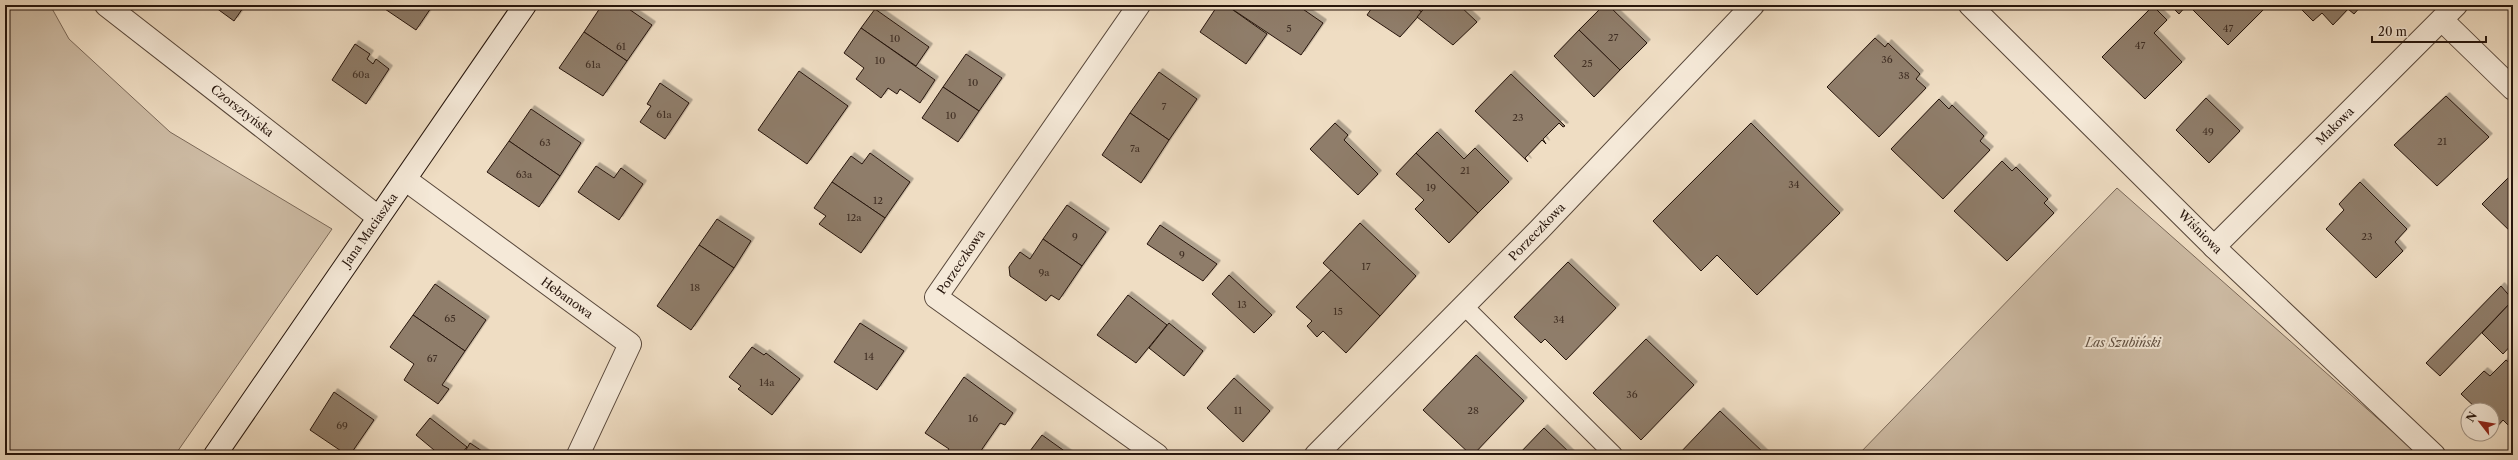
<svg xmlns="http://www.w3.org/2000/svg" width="2518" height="460" font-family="'Libre Caslon Text',serif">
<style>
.green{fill:#cdbba4;stroke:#7a6858}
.building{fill:#8f7d6b;stroke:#26150c;filter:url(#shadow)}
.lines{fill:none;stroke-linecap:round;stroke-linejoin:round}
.lane-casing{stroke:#58473a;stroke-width:19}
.street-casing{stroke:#58473a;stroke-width:24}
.secondary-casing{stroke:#26150c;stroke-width:24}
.lane{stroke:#f5e9d8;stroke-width:17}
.street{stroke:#f5e9d8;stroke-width:22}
.secondary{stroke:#f5e9d8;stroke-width:22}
.labels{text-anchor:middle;stroke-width:4;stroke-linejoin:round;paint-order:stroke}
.number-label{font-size:10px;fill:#402f24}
.street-label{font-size:12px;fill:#26150c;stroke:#f5e9d8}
.park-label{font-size:12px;font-style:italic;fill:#604f41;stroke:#f5e9d8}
</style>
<defs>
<filter id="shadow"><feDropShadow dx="3.5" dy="-3.5" stdDeviation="0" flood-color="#0004"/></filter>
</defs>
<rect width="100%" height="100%" fill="#efddc3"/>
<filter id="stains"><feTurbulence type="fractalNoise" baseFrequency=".005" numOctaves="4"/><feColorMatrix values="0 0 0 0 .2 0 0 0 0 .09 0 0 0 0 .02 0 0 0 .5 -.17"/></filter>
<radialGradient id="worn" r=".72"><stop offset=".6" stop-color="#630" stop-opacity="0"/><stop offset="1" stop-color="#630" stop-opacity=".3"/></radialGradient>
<!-- green -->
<g class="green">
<polygon points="5,5 50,5 69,39 170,132 332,229 175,455 5,455"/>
<polygon points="2117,188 2419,455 1858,455"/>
</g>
<!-- building -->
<g class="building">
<polygon points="212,5 245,5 234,21"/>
<polygon points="383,5 433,5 416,30 382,7"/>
<polygon points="602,5 623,5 652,25 627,61 584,32"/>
<polygon points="1218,5 1226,5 1267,34 1246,64 1200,32"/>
<polygon points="1226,5 1297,5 1323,23 1301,55"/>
<polygon points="1374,5 1412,5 1422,12 1400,37 1367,15"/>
<polygon points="1412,5 1427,5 1422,12"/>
<polygon points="1427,5 1459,5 1477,22 1453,45 1417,17"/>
<polygon points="1604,5 1608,5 1647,43 1620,70 1579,30"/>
<polygon points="2170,5 2187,5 2179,14"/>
<polygon points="2188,5 2226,5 2231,10 2236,5 2258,5 2263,10 2228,45"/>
<polygon points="2300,5 2362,5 2354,14 2348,9 2333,25 2322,13 2313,21 2298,6"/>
<polygon points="2153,6 2167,20 2154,33 2182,62 2145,99 2102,57"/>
<polygon points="875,9 929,47 916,66 861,28"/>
<polygon points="861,28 935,80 920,103 900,89 897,94 888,88 881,98 856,79 864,68 844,53"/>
<polygon points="1579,30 1620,70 1594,97 1554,56"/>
<polygon points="584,32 627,61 603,96 559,68"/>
<polygon points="1875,38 1885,47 1888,43 1920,74 1916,79 1926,88 1879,137 1827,87"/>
<polygon points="355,44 370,54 367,59 373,64 376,59 389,69 366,104 332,80"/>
<polygon points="966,54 1002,78 979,111 943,87"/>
<polygon points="799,71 848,106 807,164 758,130"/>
<polygon points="1159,72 1197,99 1169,140 1130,113"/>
<polygon points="1511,74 1565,126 1563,127 1559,123 1543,139 1546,144 1542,140 1525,158 1528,162 1475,111"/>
<polygon points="660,83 689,103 665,139 640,122 651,106 647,104"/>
<polygon points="943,87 979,111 958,142 922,118"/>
<polygon points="2446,96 2489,137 2437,186 2394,145"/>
<polygon points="2206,98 2240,131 2209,163 2176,130"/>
<polygon points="1939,99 1949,109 1952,105 1984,136 1980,141 1990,150 1943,199 1891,149"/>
<polygon points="531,109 581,143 560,176 509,141"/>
<polygon points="1130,113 1169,140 1141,183 1102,155"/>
<polygon points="1335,123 1348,135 1344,140 1378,174 1358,195 1310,149"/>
<polygon points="1751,123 1840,213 1757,295 1717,255 1701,271 1653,221"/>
<polygon points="1437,132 1464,159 1475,148 1509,182 1478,213 1416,153"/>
<polygon points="509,141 560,176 539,207 487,172"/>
<polygon points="870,153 910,182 885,218 832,182 851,156 862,164"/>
<polygon points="1416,153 1478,213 1449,243 1415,209 1424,200 1396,174"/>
<polygon points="2002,161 2012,171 2016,167 2048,199 2044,203 2054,213 2007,261 1954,211"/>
<polygon points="596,166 614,178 621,168 643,184 619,220 578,192"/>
<polygon points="2513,173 2513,234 2482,204"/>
<polygon points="832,182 885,218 861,253 819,224 826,216 814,208"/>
<polygon points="2360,182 2407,229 2395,242 2403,251 2376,278 2326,229 2344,210 2339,204"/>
<polygon points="1067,205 1106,232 1082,266 1043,239"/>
<polygon points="717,219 751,241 734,268 699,245"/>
<polygon points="1360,223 1416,276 1380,316 1323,263"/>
<polygon points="1160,225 1217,264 1203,281 1147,244"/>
<polygon points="1043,239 1082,266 1059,300 1051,295 1046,301 1010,276 1009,267 1020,252 1030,259"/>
<polygon points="699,245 734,268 691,330 657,306"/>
<polygon points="1568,262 1616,308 1566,360 1545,339 1541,343 1514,317"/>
<polygon points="1331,270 1380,316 1346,353 1323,331 1317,337 1307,326 1312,321 1296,307"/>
<polygon points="1229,275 1272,315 1254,333 1212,294"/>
<polygon points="435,284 486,320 465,351 413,315"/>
<polygon points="2501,286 2513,300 2440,376 2426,363"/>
<polygon points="1128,295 1167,325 1136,363 1097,335"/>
<polygon points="2513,300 2513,343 2503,354 2482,333"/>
<polygon points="413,315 465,351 442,385 449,389 438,404 404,380 414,364 390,347"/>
<polygon points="860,323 904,351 877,390 834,362"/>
<polygon points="1169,323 1203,351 1184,376 1149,348"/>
<polygon points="1646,339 1694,385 1641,440 1593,393"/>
<polygon points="752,347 764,355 766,353 800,379 772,415 738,389 741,386 729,377"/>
<polygon points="1476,355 1524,401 1473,455 1471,455 1423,410"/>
<polygon points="2506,360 2513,366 2513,430 2503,420 2493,431 2492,410 2478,410 2461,394 2484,371 2490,376"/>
<polygon points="964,377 1013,413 1005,425 1000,423 978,455 945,455 949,449 925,433"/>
<polygon points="1234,378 1270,411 1243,442 1207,408"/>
<polygon points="334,392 374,420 350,455 347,455 310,430"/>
<polygon points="1720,411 1766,455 1678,455"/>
<polygon points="430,418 467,447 460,455 440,455 416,435"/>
<polygon points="1544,428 1572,455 1518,455"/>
<polygon points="1042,435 1070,455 1027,455"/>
<polygon points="470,443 488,455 463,455"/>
</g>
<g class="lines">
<!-- lane casing -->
<g class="lane-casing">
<polyline id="lane" points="1464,306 1614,455"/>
</g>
<!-- street casing -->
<g class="street-casing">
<g id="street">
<polyline points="106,5 378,217"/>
<polyline points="1139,5 936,297 1157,455"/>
<polyline points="1970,5 2214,247 2434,455"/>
<polyline points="2442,20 2513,89"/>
<polyline points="406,180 630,344 578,455"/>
<polyline points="2214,247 2456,5"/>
<polyline points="1316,455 1539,230 1753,5"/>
</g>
</g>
<!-- secondary casing -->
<g class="secondary-casing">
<polyline id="secondary" points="215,455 525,5"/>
</g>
<!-- lane -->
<use href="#lane" class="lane"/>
<!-- street -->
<use href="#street" class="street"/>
<!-- secondary -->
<use href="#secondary" class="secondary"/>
</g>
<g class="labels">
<!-- number labels -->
<g class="number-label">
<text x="1289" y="32">5</text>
<text x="2228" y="32">47</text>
<text x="1613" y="41">27</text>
<text x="895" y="42">10</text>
<text x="2140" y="49">47</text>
<text x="621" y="50">61</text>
<text x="1887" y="63">36</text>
<text x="880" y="64">10</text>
<text x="1587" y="67">25</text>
<text x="593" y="68">61a</text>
<text x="361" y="78">60a</text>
<text x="1904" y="79">38</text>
<text x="973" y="86">10</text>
<text x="1164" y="110">7</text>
<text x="664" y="118">61a</text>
<text x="951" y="119">10</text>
<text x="1518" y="121">23</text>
<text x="2208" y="135">49</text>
<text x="2442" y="145">21</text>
<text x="545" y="146">63</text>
<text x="1135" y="152">7a</text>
<text x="1465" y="174">21</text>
<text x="524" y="178">63a</text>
<text x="1794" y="188">34</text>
<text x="1431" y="191">19</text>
<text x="878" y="204">12</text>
<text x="854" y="221">12a</text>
<text x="1075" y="240">9</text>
<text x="2367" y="240">23</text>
<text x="1182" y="258">9</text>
<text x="1366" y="270">17</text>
<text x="1044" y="276">9a</text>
<text x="695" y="291">18</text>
<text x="1242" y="308">13</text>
<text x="1338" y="315">15</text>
<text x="450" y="322">65</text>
<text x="1559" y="323">34</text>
<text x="869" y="360">14</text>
<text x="432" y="362">67</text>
<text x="767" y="386">14a</text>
<text x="1632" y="398">36</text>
<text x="1238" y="414">11</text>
<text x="1473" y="414">28</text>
<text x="973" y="422">16</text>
<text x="342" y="429">69</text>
</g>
<!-- street labels -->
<g class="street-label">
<text transform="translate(242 111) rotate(38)" y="4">Czorsztyńska</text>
<text transform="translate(2335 126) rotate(-45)" y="4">Makowa</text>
<text transform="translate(370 230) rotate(-55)" y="4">Jana Maciaszka</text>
<text transform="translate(1537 232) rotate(-46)" y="4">Porzeczkowa</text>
<text transform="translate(2200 232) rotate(45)" y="4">Wiśniowa</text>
<text transform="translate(961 262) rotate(-56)" y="4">Porzeczkowa</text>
<text transform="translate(567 298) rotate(36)" y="4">Hebanowa</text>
</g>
<!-- park labels -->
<g class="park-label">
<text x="2123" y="347">Las Szubiński</text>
</g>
</g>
<!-- margin -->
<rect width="2518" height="460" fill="none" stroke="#efddc3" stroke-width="20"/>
<rect x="6" y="6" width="2506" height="448" fill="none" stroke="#26150c" stroke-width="2"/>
<rect x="10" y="10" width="2498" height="440" fill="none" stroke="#26150c"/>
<!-- north arrow -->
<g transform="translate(2480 422) rotate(301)"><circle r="19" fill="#f5e9d8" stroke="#a29486"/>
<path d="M0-3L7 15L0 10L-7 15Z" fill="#8f2418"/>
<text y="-6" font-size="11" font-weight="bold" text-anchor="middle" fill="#26150c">N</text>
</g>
<!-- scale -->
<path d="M2372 36v6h114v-6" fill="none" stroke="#26150c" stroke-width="2"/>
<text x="2378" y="36" font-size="12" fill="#26150c" stroke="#f5e9d8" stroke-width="3" paint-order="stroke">20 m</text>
<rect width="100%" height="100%" filter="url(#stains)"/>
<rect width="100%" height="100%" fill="url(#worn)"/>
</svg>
